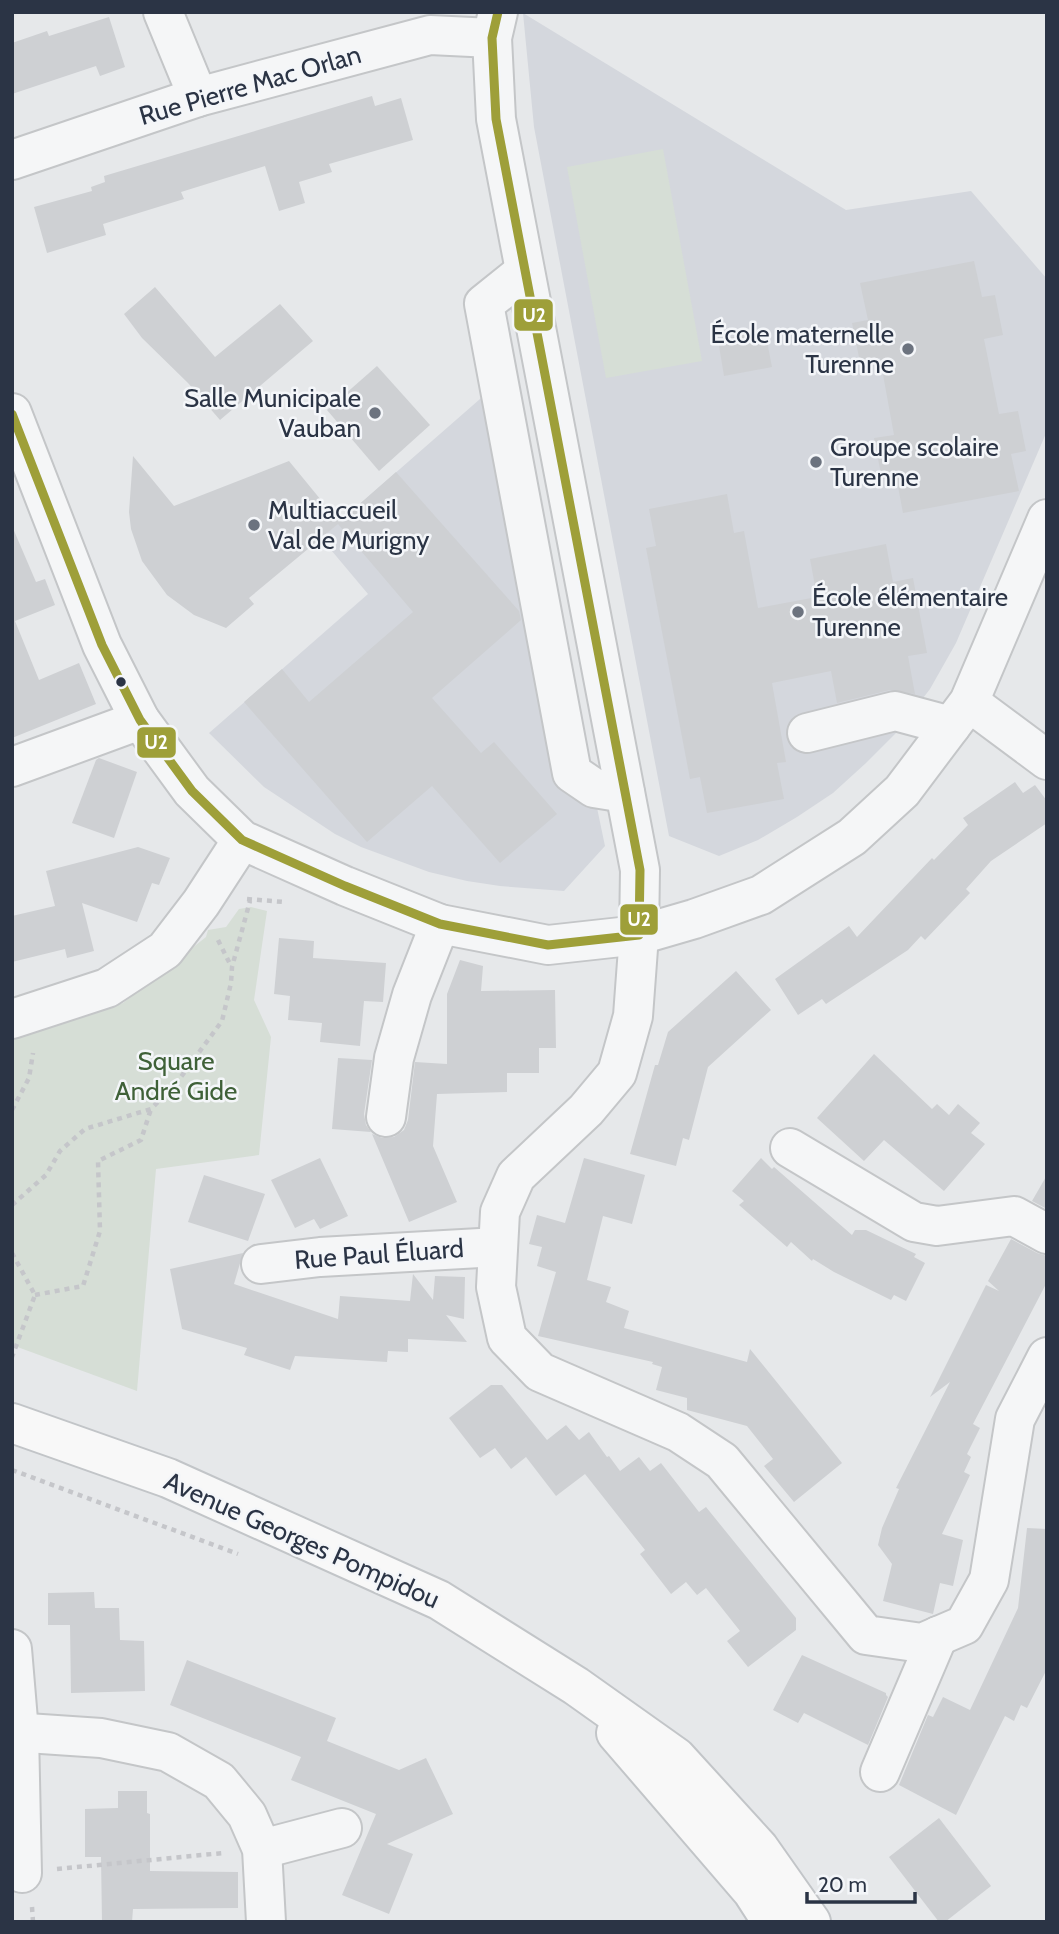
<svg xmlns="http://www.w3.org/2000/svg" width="1059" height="1934" font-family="Cabin,sans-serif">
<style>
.built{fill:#d4d7dd}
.green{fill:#d6ded6}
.building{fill:#ced0d3}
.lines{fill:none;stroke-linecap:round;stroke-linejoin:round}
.minor-casing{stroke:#c4c6c8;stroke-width:42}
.major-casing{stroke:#c2c5c8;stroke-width:42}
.path{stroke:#c5c6ca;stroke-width:4.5;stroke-dasharray:5 5;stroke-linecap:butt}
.minor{stroke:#f5f6f7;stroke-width:38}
.major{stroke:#f8f8f8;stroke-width:38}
.bus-1-casing{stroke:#f4f6f9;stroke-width:14}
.bus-1{stroke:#9e9f39;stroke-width:9}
.poi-dot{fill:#6c737f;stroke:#f4f6f9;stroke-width:2.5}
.bus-dot{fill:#2b3445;stroke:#f4f6f9;stroke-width:2.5}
.labels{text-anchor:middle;stroke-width:5;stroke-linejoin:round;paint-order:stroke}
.street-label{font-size:26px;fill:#2b3445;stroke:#f4f6f9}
.poi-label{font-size:26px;fill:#2b3445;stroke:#f4f6f9;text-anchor:start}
.park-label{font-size:26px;fill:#3f6138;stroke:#f4f6f9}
.line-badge{stroke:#f4f6f9;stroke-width:2.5}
.badge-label{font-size:19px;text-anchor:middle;font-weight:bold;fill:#fff}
</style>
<rect width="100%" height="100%" fill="#e6e8ea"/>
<!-- built -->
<g class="built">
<polygon points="523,13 846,210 971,191 1047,279 1047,431 956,643 930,689 897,732 866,763 833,793 797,817 758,840 719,856 669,836 534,127"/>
<polygon points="488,392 513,405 605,846 564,891 500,886 467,881 429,872 361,847 335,834 264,787 209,733 368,594 321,538"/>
</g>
<!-- green -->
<g class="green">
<polygon points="663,149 702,361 606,378 567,167"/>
<polygon points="251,907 267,911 254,1000 271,1037 259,1155 156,1169 137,1391 12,1345 12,1040 123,1003 206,937 208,930 226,927 239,909"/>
</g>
<!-- building -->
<g class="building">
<polygon points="109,17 125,67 100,76 96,66 12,94 12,43 47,31 49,36"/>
<polygon points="372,96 375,106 401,98 413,140 329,164 332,172 299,182 305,203 279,211 265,166 181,192 184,199 103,224 106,235 47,253 34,207 92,191 91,187 105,182 104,176"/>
<polygon points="974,261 982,297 995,295 1003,335 984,339 999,414 1018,411 1026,451 1011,454 1019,491 903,513 896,476 882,479 874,438 894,435 880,358 860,362 852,323 868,320 860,283"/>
<polygon points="155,287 215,357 280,304 313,341 220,420 188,383 142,338 124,314"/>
<polygon points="765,331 772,367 724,376 718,340"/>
<polygon points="377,366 430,425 379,471 327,410"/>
<polygon points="133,456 174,506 289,461 339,522 396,472 519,611 521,620 432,698 481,753 494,742 557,814 500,863 432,786 367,842 244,702 282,669 309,702 413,612 338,524 249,598 254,604 226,628 194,615 167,595 142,561 131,529 129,512"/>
<polygon points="727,494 734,533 744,531 758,608 817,597 810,559 886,544 893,582 913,578 927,653 908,656 915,694 890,690 837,703 831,671 772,683 786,762 777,763 784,799 707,813 700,777 690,779 646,548 656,546 649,509"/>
<polygon points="12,526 36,582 45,579 55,605 15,621 39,680 79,663 96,704 12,738"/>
<polygon points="99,758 137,772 114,838 72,823 96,760"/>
<polygon points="1015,782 1023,793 1035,785 1047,801 1047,823 991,861 966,889 970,893 925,940 921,936 908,950 826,1004 822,999 798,1015 775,979 849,926 857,937 932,858 934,860 968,825 963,818"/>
<polygon points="138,847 170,858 159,885 152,883 137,922 82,903 94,951 67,958 65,949 12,962 12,916 55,906 46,871"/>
<polygon points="279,938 314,941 313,958 386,963 383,1002 364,1001 360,1046 320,1042 322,1023 288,1020 290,996 274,994"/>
<polygon points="460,960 483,966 481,991 555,990 556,1048 539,1048 539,1073 507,1073 507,1092 437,1094 433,1146 457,1202 409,1222 372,1134 382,1138 394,1137 404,1130 408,1120 415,1062 447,1064 447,994"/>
<polygon points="736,971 771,1010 708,1067 689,1140 683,1138 676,1166 630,1154 655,1065 658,1065 668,1032"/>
<polygon points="874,1054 932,1109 937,1104 949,1115 958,1104 980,1123 971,1133 985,1144 944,1191 884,1140 864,1161 817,1118"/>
<polygon points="338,1058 372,1060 364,1114 366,1125 371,1132 332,1129"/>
<polygon points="320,1158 348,1216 320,1229 314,1219 295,1228 271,1180"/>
<polygon points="584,1158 645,1175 632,1224 603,1216 587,1280 611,1287 606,1302 629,1311 624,1328 747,1362 750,1349 842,1463 794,1502 764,1466 773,1459 747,1426 687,1410 687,1398 656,1390 662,1367 652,1364 653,1362 538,1336 556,1272 537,1266 542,1247 529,1244 537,1215 565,1223"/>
<polygon points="761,1158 772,1169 774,1167 852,1235 855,1230 866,1230 916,1254 914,1257 925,1263 906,1301 894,1295 891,1300 834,1272 813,1259 812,1261 791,1242 787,1247 739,1205 744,1201 732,1191"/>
<polygon points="204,1175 265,1194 248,1241 188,1222"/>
<polygon points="1047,1175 1047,1209 1032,1201"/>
<polygon points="1011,1239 1037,1253 1047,1256 1047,1282 973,1424 980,1428 967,1454 971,1457 964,1472 970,1475 942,1534 963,1540 953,1586 940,1583 933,1614 883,1601 892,1564 878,1545 882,1528 899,1489 896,1488 950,1382 930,1397 986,1285 999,1291 988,1281"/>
<polygon points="243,1253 234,1284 338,1319 340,1296 410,1301 413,1274 433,1300 435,1276 465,1277 464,1319 446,1315 467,1342 408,1339 408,1352 388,1351 387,1362 295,1356 290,1370 244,1355 247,1348 182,1329 170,1269"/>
<polygon points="491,1385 502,1385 547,1440 566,1425 579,1440 589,1432 607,1457 609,1456 620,1471 639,1457 650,1471 661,1463 699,1512 706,1507 770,1586 796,1618 796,1630 748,1667 727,1641 740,1631 706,1588 697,1595 686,1582 671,1594 640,1554 645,1550 585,1474 556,1496 526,1457 511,1469 495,1448 480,1458 449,1418"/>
<polygon points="1027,1528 1047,1529 1047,1669 1027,1708 1021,1705 1014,1721 1005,1716 956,1815 899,1785 928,1715 933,1717 943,1697 970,1710 1018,1608"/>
<polygon points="94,1592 95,1608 119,1608 120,1640 144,1641 145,1691 71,1693 70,1625 48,1625 48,1593"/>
<polygon points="802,1655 886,1693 886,1695 888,1697 868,1745 804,1713 798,1723 773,1710"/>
<polygon points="187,1660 336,1718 327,1741 399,1770 426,1758 453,1814 387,1844 413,1854 389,1914 342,1895 376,1814 291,1780 301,1757 170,1705"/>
<polygon points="118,1791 147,1791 147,1813 150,1814 150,1871 238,1872 238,1908 133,1909 132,1922 102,1922 101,1857 85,1857 85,1809 118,1808"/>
<polygon points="939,1818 991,1886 945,1922 939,1922 889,1857"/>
</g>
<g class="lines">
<!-- minor casing -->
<g class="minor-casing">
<g id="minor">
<polyline points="163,12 198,97"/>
<polyline points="498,12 492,38 496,119 640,870 639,935 633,1016 617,1073 586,1110 516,1176 500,1212 496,1287 507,1338 540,1372 678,1432 722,1461 866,1635 922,1643 964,1625 989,1580 1015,1419 1047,1357"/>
<polyline points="12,160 198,97 430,35 492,38"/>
<polyline points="524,272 484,304 572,773 594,788 625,793"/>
<polyline points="12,413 102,645 140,720 192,791 242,840 345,886 440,924 548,945 639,935 694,919 761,895 852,837 902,791 969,702 1047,519"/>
<polyline points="969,702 1047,760"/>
<polyline points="807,733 895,711 951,726"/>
<polyline points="12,767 140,720"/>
<polyline points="12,1019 107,988 165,950 201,903 242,840"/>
<polyline points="386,1117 394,1058 412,995 440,924"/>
<polyline points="790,1148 914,1222 937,1226 1014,1216 1047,1234"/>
<polyline points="261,1264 320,1257 498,1247"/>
<polyline points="12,1649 19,1732 22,1873"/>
<polyline points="12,1732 101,1738 168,1752 219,1781 247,1815 262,1849 266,1922"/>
<polyline points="880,1772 938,1636"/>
<polyline points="262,1849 342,1828"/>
</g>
</g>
<!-- major casing -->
<g class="major-casing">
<g id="major">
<polyline points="12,1423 168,1478 439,1600 576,1686 676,1757 759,1848 811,1922"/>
<polyline points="616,1733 752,1891 772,1922"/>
</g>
</g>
<!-- path -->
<g class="path">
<polyline points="247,899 284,902"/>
<polyline points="218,940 231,966"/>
<polyline points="12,1110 29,1078 33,1053"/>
<polyline points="12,1205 46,1175 60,1151 85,1129 151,1109 178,1081 222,1021 231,983 232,967 250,901"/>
<polyline points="12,1253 35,1295 12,1357"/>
<polyline points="35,1295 83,1286 100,1231 98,1161 141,1140 151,1109"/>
<polyline points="12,1470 238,1554"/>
<polyline points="57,1869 223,1853"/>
<polyline points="32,1907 33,1922"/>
</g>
<!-- minor -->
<use href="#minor" class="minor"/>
<!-- major -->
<use href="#major" class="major"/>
<!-- bus-1 casing -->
<g class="bus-1-casing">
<polyline id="bus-1" points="12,414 102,645 140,720 192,791 242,840 345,886 440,924 548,945 639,935 640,870 496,119 492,38 498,12"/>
</g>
<!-- bus-1 -->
<use href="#bus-1" class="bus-1"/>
</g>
<!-- markers -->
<g class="poi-dot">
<circle cx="908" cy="349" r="7"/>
<circle cx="375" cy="413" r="7"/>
<circle cx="816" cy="462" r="7"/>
<circle cx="254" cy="525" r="7"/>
<circle cx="798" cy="612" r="7"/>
</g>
<circle class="bus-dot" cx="121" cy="682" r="6"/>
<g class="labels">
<!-- street labels -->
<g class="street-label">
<text transform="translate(250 85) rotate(-16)" y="9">Rue Pierre Mac Orlan</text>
<text transform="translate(379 1254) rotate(-4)" y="9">Rue Paul Éluard</text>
<text transform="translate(302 1540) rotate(24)" y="9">Avenue Georges Pompidou</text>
</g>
<!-- poi labels -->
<g class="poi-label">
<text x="894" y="343" text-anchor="end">École maternelle<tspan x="894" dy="30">Turenne</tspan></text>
<text x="361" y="407" text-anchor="end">Salle Municipale<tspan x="361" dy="30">Vauban</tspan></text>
<text x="830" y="456">Groupe scolaire<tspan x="830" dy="30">Turenne</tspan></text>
<text x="268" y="519">Multiaccueil<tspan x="268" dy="30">Val de Murigny</tspan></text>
<text x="812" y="606">École élémentaire<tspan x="812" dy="30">Turenne</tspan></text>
</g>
<!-- park labels -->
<g class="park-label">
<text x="176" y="1070">Square<tspan x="176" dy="30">André Gide</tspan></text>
</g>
</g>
<g class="line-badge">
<rect x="513" y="298" width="41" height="34" rx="7" fill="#9e9f39"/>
<rect x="136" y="726" width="41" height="33" rx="7" fill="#9e9f39"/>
<rect x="619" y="903" width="40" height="33" rx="7" fill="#9e9f39"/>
</g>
<g class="badge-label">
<text x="534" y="322">U2</text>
<text x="156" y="749">U2</text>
<text x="639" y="926">U2</text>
</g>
<!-- border -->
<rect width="1059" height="1934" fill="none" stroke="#2b3445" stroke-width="28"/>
<!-- scale -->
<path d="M807 1892v10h108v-10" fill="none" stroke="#2b3445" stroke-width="3.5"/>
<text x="818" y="1892" font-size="21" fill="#2b3445" stroke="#f4f6f9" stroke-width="5" paint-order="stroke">20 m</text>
</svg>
